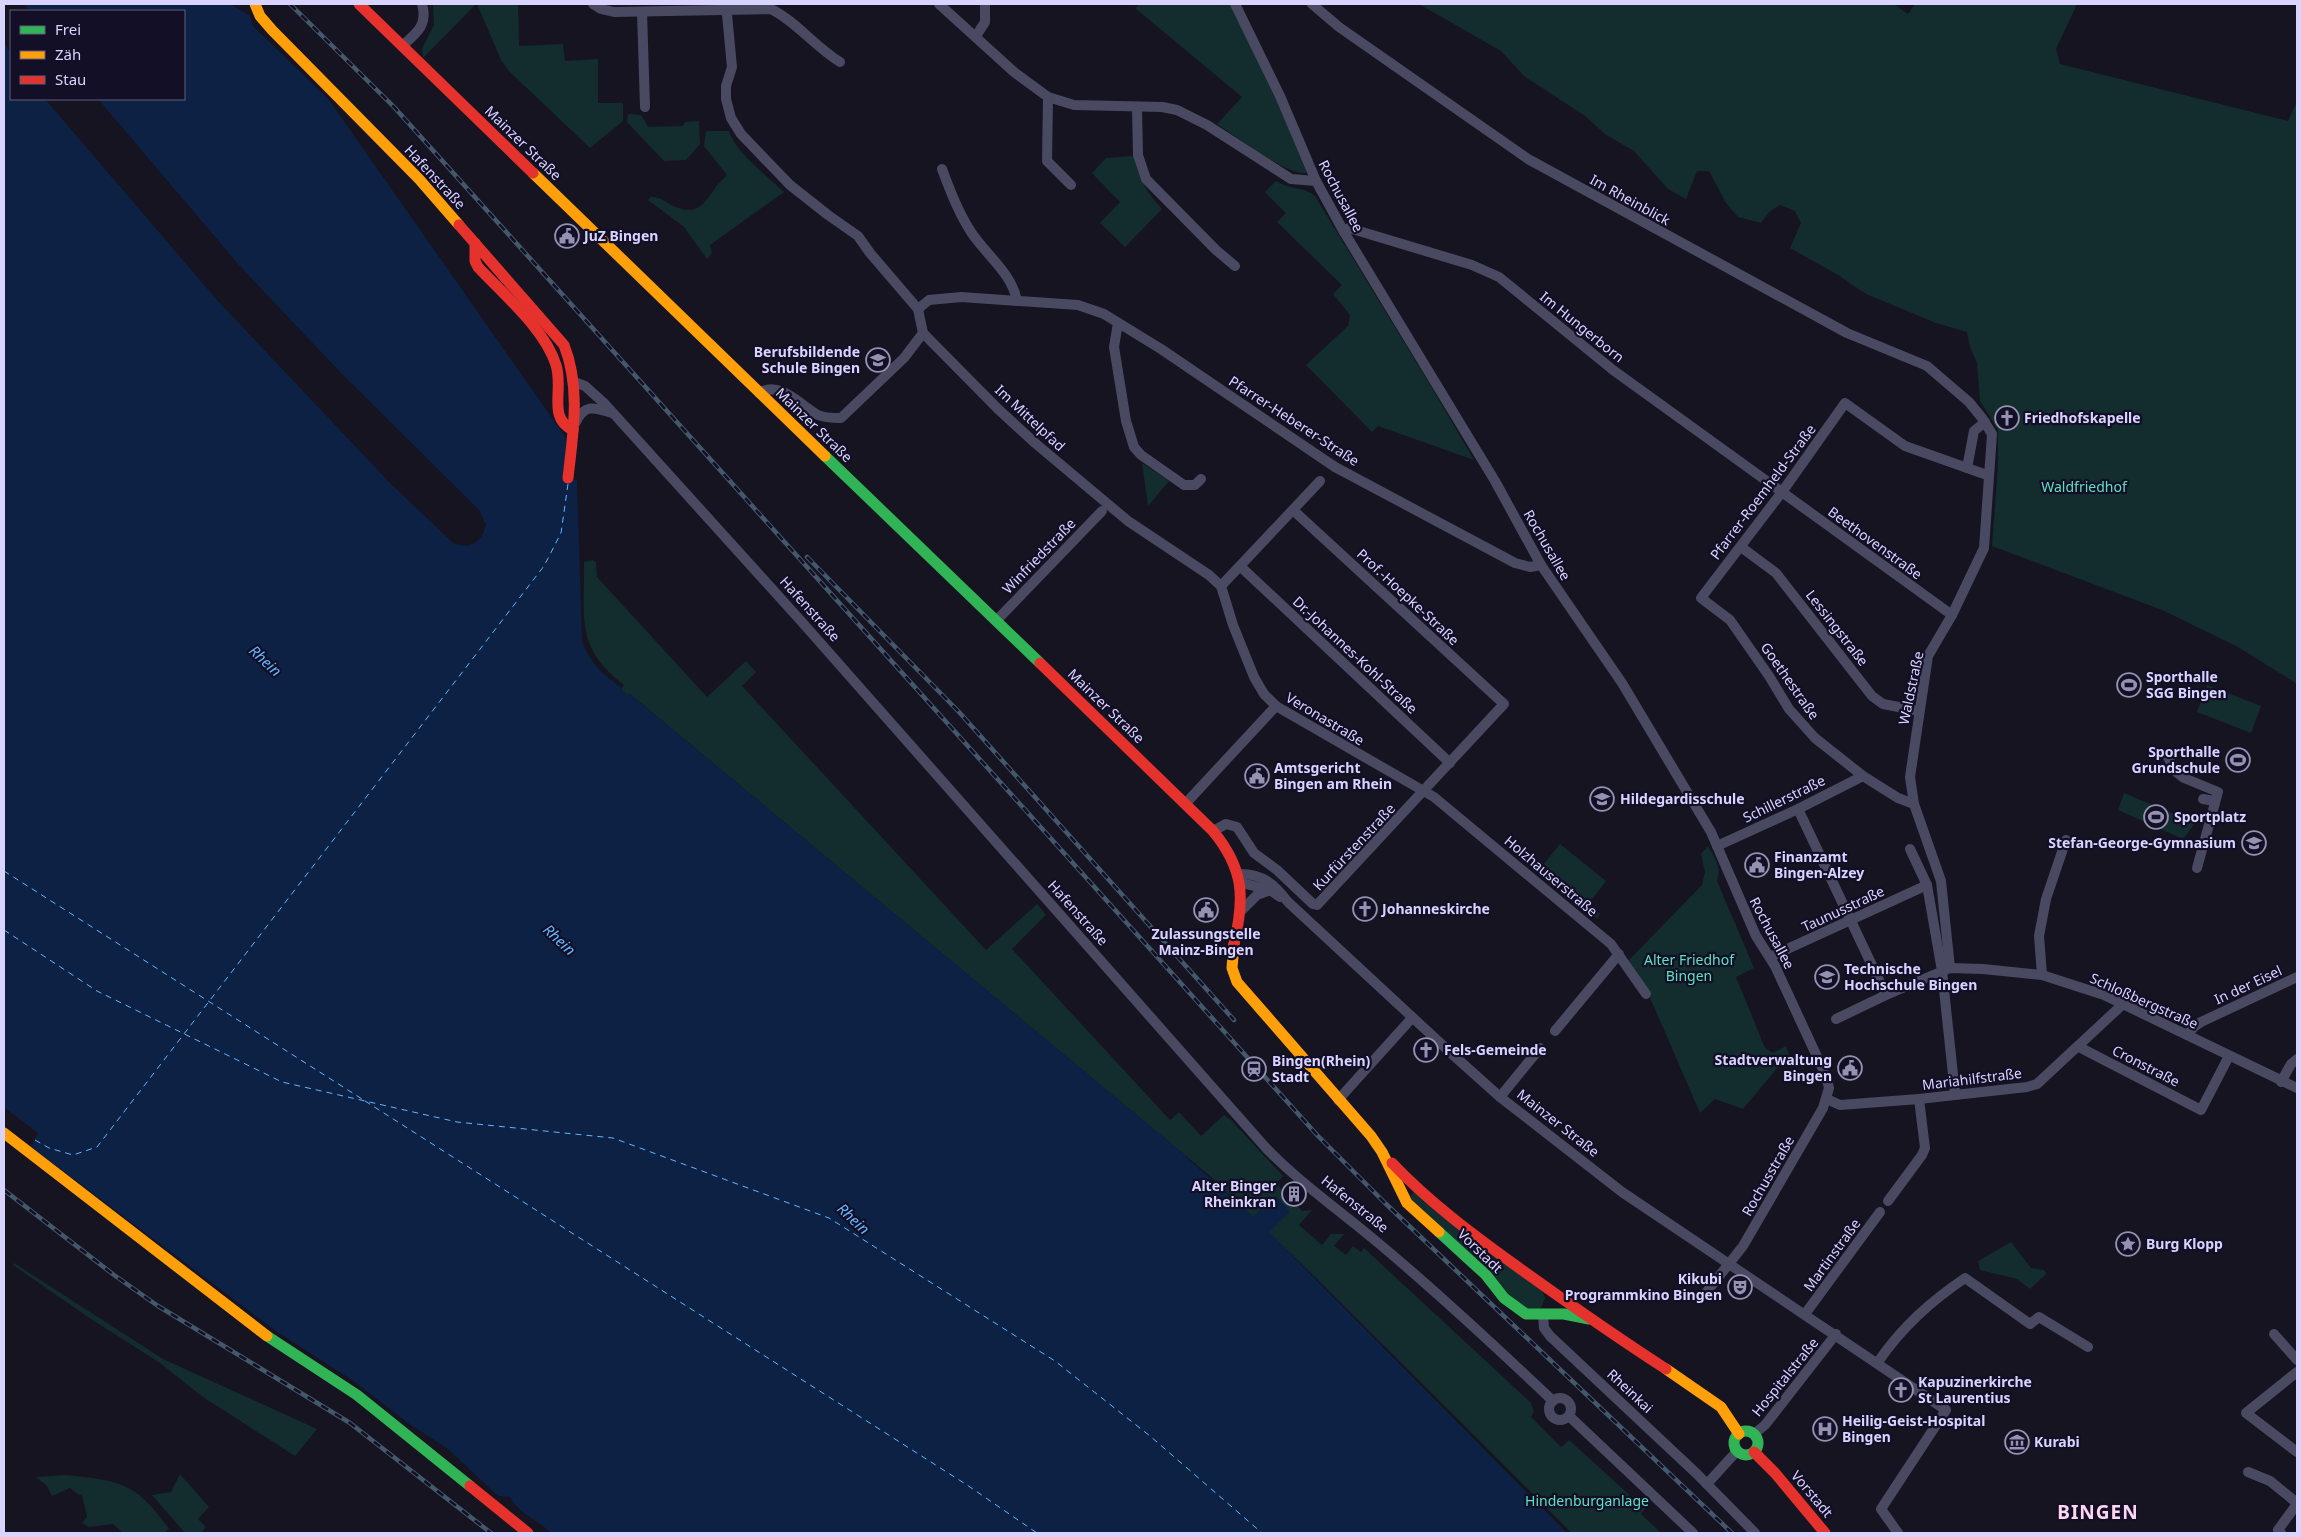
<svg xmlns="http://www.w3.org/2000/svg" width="2301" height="1537" font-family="'Noto Sans',sans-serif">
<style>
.green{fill:#132c2d}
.water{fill:#0d2144}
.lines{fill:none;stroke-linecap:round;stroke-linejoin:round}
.ferry{stroke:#62b6ff;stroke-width:1;stroke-dasharray:6 5;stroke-linecap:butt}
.street{stroke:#4a4962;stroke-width:10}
.fast{stroke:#30b455;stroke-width:11}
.slow{stroke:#ff9f0a;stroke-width:11}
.jam{stroke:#e5322d;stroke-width:11}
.rail-casing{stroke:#43596b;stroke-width:4.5}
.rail{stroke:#130f26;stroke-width:2.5;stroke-dasharray:8;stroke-linecap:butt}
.labels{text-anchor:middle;stroke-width:4.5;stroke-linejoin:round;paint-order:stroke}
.street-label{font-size:14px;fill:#d9d4ff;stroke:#130f26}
.poi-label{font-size:14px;font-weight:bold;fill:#d9d4ff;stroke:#130f26;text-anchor:start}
.park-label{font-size:14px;fill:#5fe0c0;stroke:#130f26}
.water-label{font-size:15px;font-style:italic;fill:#62b6ff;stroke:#130f26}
.district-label{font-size:19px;font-weight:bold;letter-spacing:1px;fill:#ffd6f0;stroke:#130f26}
</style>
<rect width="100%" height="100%" fill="#161421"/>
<!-- green -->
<g class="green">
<polygon points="433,4 476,4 423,58 422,49 434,25"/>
<polygon points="477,4 518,4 519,46 563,44 565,61 598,59 598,103 623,103 623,121 590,148 509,71 501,60"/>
<path d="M1140,4H1230L1277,100L1307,173C1287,176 1236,136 1217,124L1242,97L1135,8Z"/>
<polygon points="1419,4 1894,4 1908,14 1915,4 2077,4 2056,49 2060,64 2288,121 2297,101 2297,684 2238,647 2162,610 1992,546 1998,466 1998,430 1980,401 1977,363 1970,347 1967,332 1936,323 1866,294 1838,275 1790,248 1801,223 1795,211 1780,205 1769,212 1761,223 1738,217 1726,203 1709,171 1697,171 1686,199 1668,189 1634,151 1606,135 1585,116 1524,76 1501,51"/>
<polygon points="628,114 641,115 648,127 683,126 685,122 699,121 700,144 686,160 664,161 627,122"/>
<path d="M706,131H729C735,152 768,177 784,192L710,245L712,253L707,259L684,227L648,200L651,197C662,197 666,203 676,207C698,215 702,205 714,190C717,184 723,180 727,175L704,146Z"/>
<path d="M1134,156C1138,178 1147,193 1162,209L1125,247L1100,223L1120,202L1092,173L1106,158Z"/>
<path d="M1276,181C1290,190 1306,187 1315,196L1432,388L1474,460L1378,426L1372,432L1306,365L1348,326L1350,315L1333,294L1342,285L1277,222L1286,213L1265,192Z"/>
<polygon points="1142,463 1169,481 1148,506"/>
<path d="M593,560L596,562L597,577L707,697L746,661L756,672L742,686L986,950L1037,904L1046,915L1012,949L1170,1120L1179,1112L1201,1136L1224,1115L1231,1120L1283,1176L1276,1183L1302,1211L1312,1210L1299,1225L1322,1245L1331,1234H1344L1334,1246L1346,1255L1353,1246L1361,1252L1364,1248L1531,1403L1534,1412L1531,1417L1561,1447L1569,1440L1645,1509L1641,1514L1661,1533H1572L1312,1274L1210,1176L630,694L627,695L621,690L624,685C574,647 585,617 584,562Z"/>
<polygon points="2207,685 2261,706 2251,733 2197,712"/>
<polygon points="2124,793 2195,823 2183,839 2118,810"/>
<polygon points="1560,844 1606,881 1589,903 1542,866"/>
<path d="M1708,846C1715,858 1722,868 1717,881L1754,968L1736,977L1765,1048L1773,1053L1786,1046L1789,1054L1743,1109L1715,1099L1700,1113L1648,993L1628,961L1702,885L1705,872L1701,854Z"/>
<polygon points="1536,863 1600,914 1597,919 1532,868"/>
<polygon points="1414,1192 1542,1291 1545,1298 1541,1308 1529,1313 1411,1201 1411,1195"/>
<polygon points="2011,1242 2031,1268 2044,1270 2046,1274 2030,1289 2017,1279 1980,1270 1978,1261"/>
<polygon points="14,1263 163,1359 317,1429 295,1456 203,1397 160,1363 88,1317 13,1265"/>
<polygon points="180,1474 209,1507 198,1519 206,1527 201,1533 185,1533 152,1495 171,1492"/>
<path d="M66,1475C120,1481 136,1482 169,1529L164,1533H123L113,1524L89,1527L82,1523L87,1517L82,1495L78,1494L70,1488L52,1496L47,1486L36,1477Z"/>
</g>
<!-- water -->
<path class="water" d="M24,4H230L250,16L253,26L329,100L566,438L568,478L577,480L582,641C588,661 604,676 622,688L621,690L627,695L630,694L1173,1145L1253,1217L1276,1196L1290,1212L1269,1232L1567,1533H551C538,1520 519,1514 510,1497L498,1496L448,1449L411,1425L352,1380L276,1331L31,1147L38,1133L4,1107V43L11,53V99H45L217,300L390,483L453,543C470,550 483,542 486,524L479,510L341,373L239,265L98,99H184V11H30Z"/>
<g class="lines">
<!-- ferry -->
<g class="ferry">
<polyline points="4,871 362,1099"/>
<polyline points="4,930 97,991 282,1082 457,1122 613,1138 829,1218 1055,1361 1150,1436 1262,1533"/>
<polyline points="365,1101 967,1485 1037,1533"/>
<polyline points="35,1140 49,1148 73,1155 97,1147 544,566 561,533 568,484"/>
</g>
<!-- street -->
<g class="street">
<path d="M593,4L601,9L614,12L771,9C797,22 815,47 840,62"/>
<polyline points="726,4 732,67 726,86 726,99 731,118 741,134 790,185 828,215 858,236 870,253 918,309 923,333 998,409 1035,443 1128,521 1209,575 1221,586 1233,625 1254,677 1264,694 1276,706 1434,797 1611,944 1646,994"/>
<polyline points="939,4 1014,72 1048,97 1074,105 1162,107 1177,110 1207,125 1291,179 1316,181"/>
<polyline points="1235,4 1280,96 1316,181 1344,232 1495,481 1541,565 1622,683 1711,832 1756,936 1775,966 1826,1076 1829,1088 1823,1108 1743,1246 1705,1294"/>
<polyline points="1312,4 1339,27 1528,159 1847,333 1927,366 1969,402 1982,418 1992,434 1984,548 1952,615 1928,656 1910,777 1914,804 1941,881 1950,968"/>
<polyline points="642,12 645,107"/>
<polyline points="976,36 985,22 985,4"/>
<path d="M402,46C417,33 428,25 422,4"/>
<polyline points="1048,97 1047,161 1071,185"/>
<polyline points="1137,108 1138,155 1146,179 1216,250 1235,266"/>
<path d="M942,169C950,190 958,212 971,232C986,255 1012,273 1017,301"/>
<polyline points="1344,232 1349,228 1472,265 1499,277 1613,370 1952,615"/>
<polyline points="918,309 929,300 961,297 1078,305 1104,314 1161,349 1335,467 1515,563 1530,567 1541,565"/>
<polyline points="1118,323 1114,347 1126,421 1134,447 1141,455 1184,485 1195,485 1201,479"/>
<path d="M574,382L585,386L605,404L801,621L1266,1148C1298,1181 1336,1208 1371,1237C1434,1289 1494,1345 1553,1401"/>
<path d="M759,393C780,380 800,405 818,415C825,418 833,418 841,418L904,358L923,333"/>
<path d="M576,422C585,403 595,408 612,413"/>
<polyline points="1967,468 1974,431 1985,422"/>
<polyline points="1741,547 1776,573 1872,696 1883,704 1919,711"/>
<polyline points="1241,567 1450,763"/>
<polyline points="1221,586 1320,481"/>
<polyline points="996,621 1102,511"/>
<polyline points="2167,755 2175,771 2184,778 2218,792 2197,868"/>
<polyline points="2203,799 2215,801"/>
<polyline points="1186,803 1276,706"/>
<polyline points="1914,804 1898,798 1863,776 1815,738 1789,709 1769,676 1730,620 1701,598 1782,492 1845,403 1905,446 1987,475"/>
<polyline points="1798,809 1886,995"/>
<polyline points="1213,831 1226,824 1237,827 1254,853 1277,870 1313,904 1317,905 1504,704 1293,510"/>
<polyline points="1717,846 1798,809 1863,776"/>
<polyline points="1910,849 1927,885 1942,971 1955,1093"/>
<path d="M1240,874C1263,874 1274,884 1288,902L1452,1054L1500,1097L1622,1192L1946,1410L1881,1509L1898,1533"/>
<polyline points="1242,883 1270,890 1280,897"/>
<polyline points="1241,911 1257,895 1270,890"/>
<polyline points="1770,957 1927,885"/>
<polyline points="2042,975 2039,936 2046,899 2066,840"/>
<polyline points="1836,1019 1886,995 1950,968 1983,969 2042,975 2104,995 2297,1088"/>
<polyline points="1555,1031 1619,954"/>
<polyline points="2187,1035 2195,1026 2201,1022 2297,977"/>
<polyline points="2079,1047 2201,1110 2229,1056"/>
<polyline points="2281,1082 2291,1064 2297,1059"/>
<polyline points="1500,1097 1540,1048"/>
<polyline points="1827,1099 1840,1105 1919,1099 2027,1087 2037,1084 2122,1005"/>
<polyline points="1338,1100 1412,1018"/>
<polyline points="1888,1201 1922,1155 1925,1148 1919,1099"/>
<polyline points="1805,1314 1880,1212"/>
<polyline points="1543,1315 1544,1328 1550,1336 1697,1474 1755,1533"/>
<polyline points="2274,1334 2297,1360"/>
<path d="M1878,1362C1902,1327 1930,1302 1965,1278L2030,1324L2039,1317L2088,1347"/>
<polyline points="2297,1372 2246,1413 2297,1452"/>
<circle cx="1560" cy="1409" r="11"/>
<polyline points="1569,1416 1693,1533"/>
<polyline points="1754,1434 1765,1425 1836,1334"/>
<polyline points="2248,1472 2270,1481 2297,1503"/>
<polyline points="1707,1484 1737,1451"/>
<polyline points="2281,1533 2278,1530 2297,1504"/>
</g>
<!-- fast -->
<g class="fast">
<polyline points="825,456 1040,663"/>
<polyline points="1439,1232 1486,1275 1504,1298 1526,1314 1564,1314 1589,1319"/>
<polyline points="267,1336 357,1395 470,1486"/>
<circle cx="1746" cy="1443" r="12"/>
</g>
<!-- slow -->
<g class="slow">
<polyline points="255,4 260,16 272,30 419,179 459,225"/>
<polyline points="533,173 825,456"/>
<polyline points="1234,944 1232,968 1237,982 1371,1136 1382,1152 1407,1203 1439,1232"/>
<polyline points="4,1133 267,1336"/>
<polyline points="1666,1369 1721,1407 1739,1434"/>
</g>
<!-- jam -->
<g class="jam">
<polyline points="359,4 533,173"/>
<path d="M459,225L564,345C581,388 573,433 568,478"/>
<path d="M475,243V261L478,267C503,294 545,329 556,365C564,390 547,418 573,430"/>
<path d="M1040,663L1213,831C1244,869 1245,897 1234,944"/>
<path d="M1392,1163C1429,1202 1472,1234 1515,1265C1565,1301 1615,1336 1666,1369"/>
<polyline points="1754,1452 1775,1473 1825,1533"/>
<polyline points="470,1486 528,1533"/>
</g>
<!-- rail casing -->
<g class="rail-casing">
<g id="rail">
<polyline points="290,4 394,107 1318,1136 1385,1203 1732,1533"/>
<polyline points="807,557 959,712 1234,1020"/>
<polyline points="4,1190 114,1275 158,1306 350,1423 491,1533"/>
</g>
</g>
<!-- rail -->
<use href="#rail" class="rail"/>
</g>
<!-- icons -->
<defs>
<g id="civic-ring" transform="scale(1.25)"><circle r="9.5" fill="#130f26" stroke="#9591b1" stroke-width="1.5"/><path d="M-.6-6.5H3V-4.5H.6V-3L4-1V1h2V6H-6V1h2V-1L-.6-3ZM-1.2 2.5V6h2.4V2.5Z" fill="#9591b1"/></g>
<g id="school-ring" transform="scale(1.25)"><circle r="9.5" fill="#130f26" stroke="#9591b1" stroke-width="1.5"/><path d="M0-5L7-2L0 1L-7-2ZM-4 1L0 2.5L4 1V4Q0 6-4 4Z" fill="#9591b1"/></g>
<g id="church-ring" transform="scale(1.25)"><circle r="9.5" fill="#130f26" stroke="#9591b1" stroke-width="1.5"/><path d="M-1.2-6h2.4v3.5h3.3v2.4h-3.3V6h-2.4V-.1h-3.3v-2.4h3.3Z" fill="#9591b1"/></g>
<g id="stadium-ring" transform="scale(1.25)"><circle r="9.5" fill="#130f26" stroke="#9591b1" stroke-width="1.5"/><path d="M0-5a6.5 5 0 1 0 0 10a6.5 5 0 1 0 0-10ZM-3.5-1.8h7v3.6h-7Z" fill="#9591b1"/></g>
<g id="university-ring" transform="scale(1.25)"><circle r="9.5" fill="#130f26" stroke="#9591b1" stroke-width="1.5"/><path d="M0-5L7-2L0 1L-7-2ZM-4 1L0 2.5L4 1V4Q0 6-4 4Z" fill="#9591b1"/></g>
<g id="station-ring" transform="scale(1.25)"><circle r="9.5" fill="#130f26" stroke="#9591b1" stroke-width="1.5"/><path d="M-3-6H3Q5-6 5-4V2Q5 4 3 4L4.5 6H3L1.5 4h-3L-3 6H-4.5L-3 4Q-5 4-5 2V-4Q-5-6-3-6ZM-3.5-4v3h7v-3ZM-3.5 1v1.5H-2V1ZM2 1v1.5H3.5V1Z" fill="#9591b1"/></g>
<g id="building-ring" transform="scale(1.25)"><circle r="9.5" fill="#130f26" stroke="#9591b1" stroke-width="1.5"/><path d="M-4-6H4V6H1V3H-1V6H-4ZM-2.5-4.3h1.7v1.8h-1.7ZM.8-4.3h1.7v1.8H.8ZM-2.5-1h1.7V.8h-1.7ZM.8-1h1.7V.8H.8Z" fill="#9591b1"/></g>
<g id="sight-ring" transform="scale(1.25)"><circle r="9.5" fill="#130f26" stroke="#9591b1" stroke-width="1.5"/><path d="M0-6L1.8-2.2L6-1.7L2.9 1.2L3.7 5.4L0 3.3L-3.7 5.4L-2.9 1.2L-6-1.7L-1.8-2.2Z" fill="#9591b1"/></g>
<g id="theatre-ring" transform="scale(1.25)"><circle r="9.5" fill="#130f26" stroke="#9591b1" stroke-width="1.5"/><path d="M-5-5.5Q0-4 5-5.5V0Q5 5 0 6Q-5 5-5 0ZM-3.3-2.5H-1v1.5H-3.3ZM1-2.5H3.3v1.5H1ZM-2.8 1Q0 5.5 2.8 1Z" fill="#9591b1"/></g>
<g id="hospital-ring" transform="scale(1.25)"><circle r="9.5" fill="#130f26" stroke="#9591b1" stroke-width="1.5"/><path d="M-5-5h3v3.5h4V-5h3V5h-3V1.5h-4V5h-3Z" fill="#9591b1"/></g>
<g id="museum-ring" transform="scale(1.25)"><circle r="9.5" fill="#130f26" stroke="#9591b1" stroke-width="1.5"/><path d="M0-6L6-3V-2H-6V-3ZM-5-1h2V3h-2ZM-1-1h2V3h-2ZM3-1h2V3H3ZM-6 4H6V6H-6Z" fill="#9591b1"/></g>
</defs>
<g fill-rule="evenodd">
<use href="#civic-ring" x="567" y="236"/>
<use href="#school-ring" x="878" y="360"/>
<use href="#church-ring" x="2007" y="418"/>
<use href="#stadium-ring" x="2129" y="685"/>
<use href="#stadium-ring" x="2238" y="760"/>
<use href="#civic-ring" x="1257" y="776"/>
<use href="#school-ring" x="1602" y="799"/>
<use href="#stadium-ring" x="2156" y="817"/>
<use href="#school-ring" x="2254" y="843"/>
<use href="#civic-ring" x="1757" y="865"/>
<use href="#church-ring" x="1365" y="909"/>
<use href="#civic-ring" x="1206" y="910"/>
<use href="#university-ring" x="1827" y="977"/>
<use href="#church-ring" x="1426" y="1050"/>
<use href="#civic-ring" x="1850" y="1068"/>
<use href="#station-ring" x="1254" y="1069"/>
<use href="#building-ring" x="1294" y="1194"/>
<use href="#sight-ring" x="2128" y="1244"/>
<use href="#theatre-ring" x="1740" y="1287"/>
<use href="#church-ring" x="1901" y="1390"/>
<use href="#hospital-ring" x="1825" y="1429"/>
<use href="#museum-ring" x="2017" y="1442"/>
</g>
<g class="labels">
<!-- street labels -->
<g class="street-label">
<text transform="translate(523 143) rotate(44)" y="5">Mainzer Straße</text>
<text transform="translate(435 177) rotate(47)" y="5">Hafenstraße</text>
<text transform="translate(1341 196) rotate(62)" y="5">Rochusallee</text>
<text transform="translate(1630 200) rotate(29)" y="5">Im Rheinblick</text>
<text transform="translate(1582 327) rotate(39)" y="5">Im Hungerborn</text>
<text transform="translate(1030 418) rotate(43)" y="5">Im Mittelpfad</text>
<text transform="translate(1294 421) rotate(33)" y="5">Pfarrer-Heberer-Straße</text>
<text transform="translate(814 425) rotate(44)" y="5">Mainzer Straße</text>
<text transform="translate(1763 492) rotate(-53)" y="5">Pfarrer-Roemheld-Straße</text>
<text transform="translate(1875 543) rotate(36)" y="5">Beethovenstraße</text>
<text transform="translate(1547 545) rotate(60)" y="5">Rochusallee</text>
<text transform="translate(1039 556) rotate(-46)" y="5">Winfriedstraße</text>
<text transform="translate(1408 597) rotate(43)" y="5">Prof.-Hoepke-Straße</text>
<text transform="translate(810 609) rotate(48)" y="5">Hafenstraße</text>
<text transform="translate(1837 628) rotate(52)" y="5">Lessingstraße</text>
<text transform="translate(1355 655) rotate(43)" y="5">Dr.-Johannes-Kohl-Straße</text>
<text transform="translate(1790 681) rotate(55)" y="5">Goethestraße</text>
<text transform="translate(1911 688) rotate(-78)" y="5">Waldstraße</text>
<text transform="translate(1106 706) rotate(44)" y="5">Mainzer Straße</text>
<text transform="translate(1325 719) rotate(31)" y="5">Veronastraße</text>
<text transform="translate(1784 799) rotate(-26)" y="5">Schillerstraße</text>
<text transform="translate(1354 847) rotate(-47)" y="5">Kurfürstenstraße</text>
<text transform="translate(1551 876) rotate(40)" y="5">Holzhauserstraße</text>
<text transform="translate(1843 909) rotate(-25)" y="5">Taunusstraße</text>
<text transform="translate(1078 913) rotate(48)" y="5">Hafenstraße</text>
<text transform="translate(1772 933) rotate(62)" y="5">Rochusallee</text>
<text transform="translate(2248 985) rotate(-25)" y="5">In der Eisel</text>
<text transform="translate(2144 1001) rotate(24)" y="5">Schloßbergstraße</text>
<text transform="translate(2146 1066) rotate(27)" y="5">Cronstraße</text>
<text transform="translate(1972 1079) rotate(-7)" y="5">Mariahilfstraße</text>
<text transform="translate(1558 1123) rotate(38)" y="5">Mainzer Straße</text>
<text transform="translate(1768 1176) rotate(-60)" y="5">Rochusstraße</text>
<text transform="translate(1355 1204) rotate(39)" y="5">Hafenstraße</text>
<text transform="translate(1480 1251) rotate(44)" y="5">Vorstadt</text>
<text transform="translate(1832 1255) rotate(-54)" y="5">Martinstraße</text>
<text transform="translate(1785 1377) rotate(-51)" y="5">Hospitalstraße</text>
<text transform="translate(1630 1391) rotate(43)" y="5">Rheinkai</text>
<text transform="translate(1812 1494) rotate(50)" y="5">Vorstadt</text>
</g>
<!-- poi labels -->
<g class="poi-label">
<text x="584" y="241">JuZ Bingen</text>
<text x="860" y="357" text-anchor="end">Berufsbildende<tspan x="860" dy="16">Schule Bingen</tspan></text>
<text x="2024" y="423">Friedhofskapelle</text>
<text x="2146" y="682">Sporthalle<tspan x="2146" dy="16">SGG Bingen</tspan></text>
<text x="2220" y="757" text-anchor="end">Sporthalle<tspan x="2220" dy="16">Grundschule</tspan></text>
<text x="1274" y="773">Amtsgericht<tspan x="1274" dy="16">Bingen am Rhein</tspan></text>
<text x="1620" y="804">Hildegardisschule</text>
<text x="2174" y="822">Sportplatz</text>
<text x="2236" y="848" text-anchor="end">Stefan-George-Gymnasium</text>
<text x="1774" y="862">Finanzamt<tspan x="1774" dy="16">Bingen-Alzey</tspan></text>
<text x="1382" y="914">Johanneskirche</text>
<text x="1206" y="939" text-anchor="middle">Zulassungstelle<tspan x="1206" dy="16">Mainz-Bingen</tspan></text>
<text x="1844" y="974">Technische<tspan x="1844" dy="16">Hochschule Bingen</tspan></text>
<text x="1444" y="1055">Fels-Gemeinde</text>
<text x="1832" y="1065" text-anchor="end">Stadtverwaltung<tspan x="1832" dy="16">Bingen</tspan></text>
<text x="1272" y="1066">Bingen(Rhein)<tspan x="1272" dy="16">Stadt</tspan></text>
<text x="1276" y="1191" text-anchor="end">Alter Binger<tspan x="1276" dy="16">Rheinkran</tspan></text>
<text x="2146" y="1249">Burg Klopp</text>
<text x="1722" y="1284" text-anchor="end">Kikubi<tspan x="1722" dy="16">Programmkino Bingen</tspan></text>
<text x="1918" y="1387">Kapuzinerkirche<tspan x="1918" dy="16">St Laurentius</tspan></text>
<text x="1842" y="1426">Heilig-Geist-Hospital<tspan x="1842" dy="16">Bingen</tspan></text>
<text x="2034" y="1447">Kurabi</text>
</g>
<!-- park labels -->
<g class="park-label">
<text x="2084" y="492">Waldfriedhof</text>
<text x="1689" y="965">Alter Friedhof<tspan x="1689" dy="16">Bingen</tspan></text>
<text x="1587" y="1506">Hindenburganlage</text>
</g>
<!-- water labels -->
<g class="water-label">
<text transform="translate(265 661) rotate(43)" y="5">Rhein</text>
<text transform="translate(559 940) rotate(43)" y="5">Rhein</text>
<text transform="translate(853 1219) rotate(43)" y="5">Rhein</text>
</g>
<!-- district labels -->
<g class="district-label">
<text x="2098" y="1519">BINGEN</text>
</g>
</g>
<!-- border -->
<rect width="2301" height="1537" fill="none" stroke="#d9d4ff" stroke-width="10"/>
<!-- legend -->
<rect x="10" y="10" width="175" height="90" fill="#130f26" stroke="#625e7d"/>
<rect x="20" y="26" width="25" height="8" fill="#30b455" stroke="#625e7d"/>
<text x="55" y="35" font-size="15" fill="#d9d4ff">Frei</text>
<rect x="20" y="51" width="25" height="8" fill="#ff9f0a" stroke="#625e7d"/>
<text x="55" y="60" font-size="15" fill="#d9d4ff">Zäh</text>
<rect x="20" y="76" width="25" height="8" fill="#e5322d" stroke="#625e7d"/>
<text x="55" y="85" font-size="15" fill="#d9d4ff">Stau</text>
</svg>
